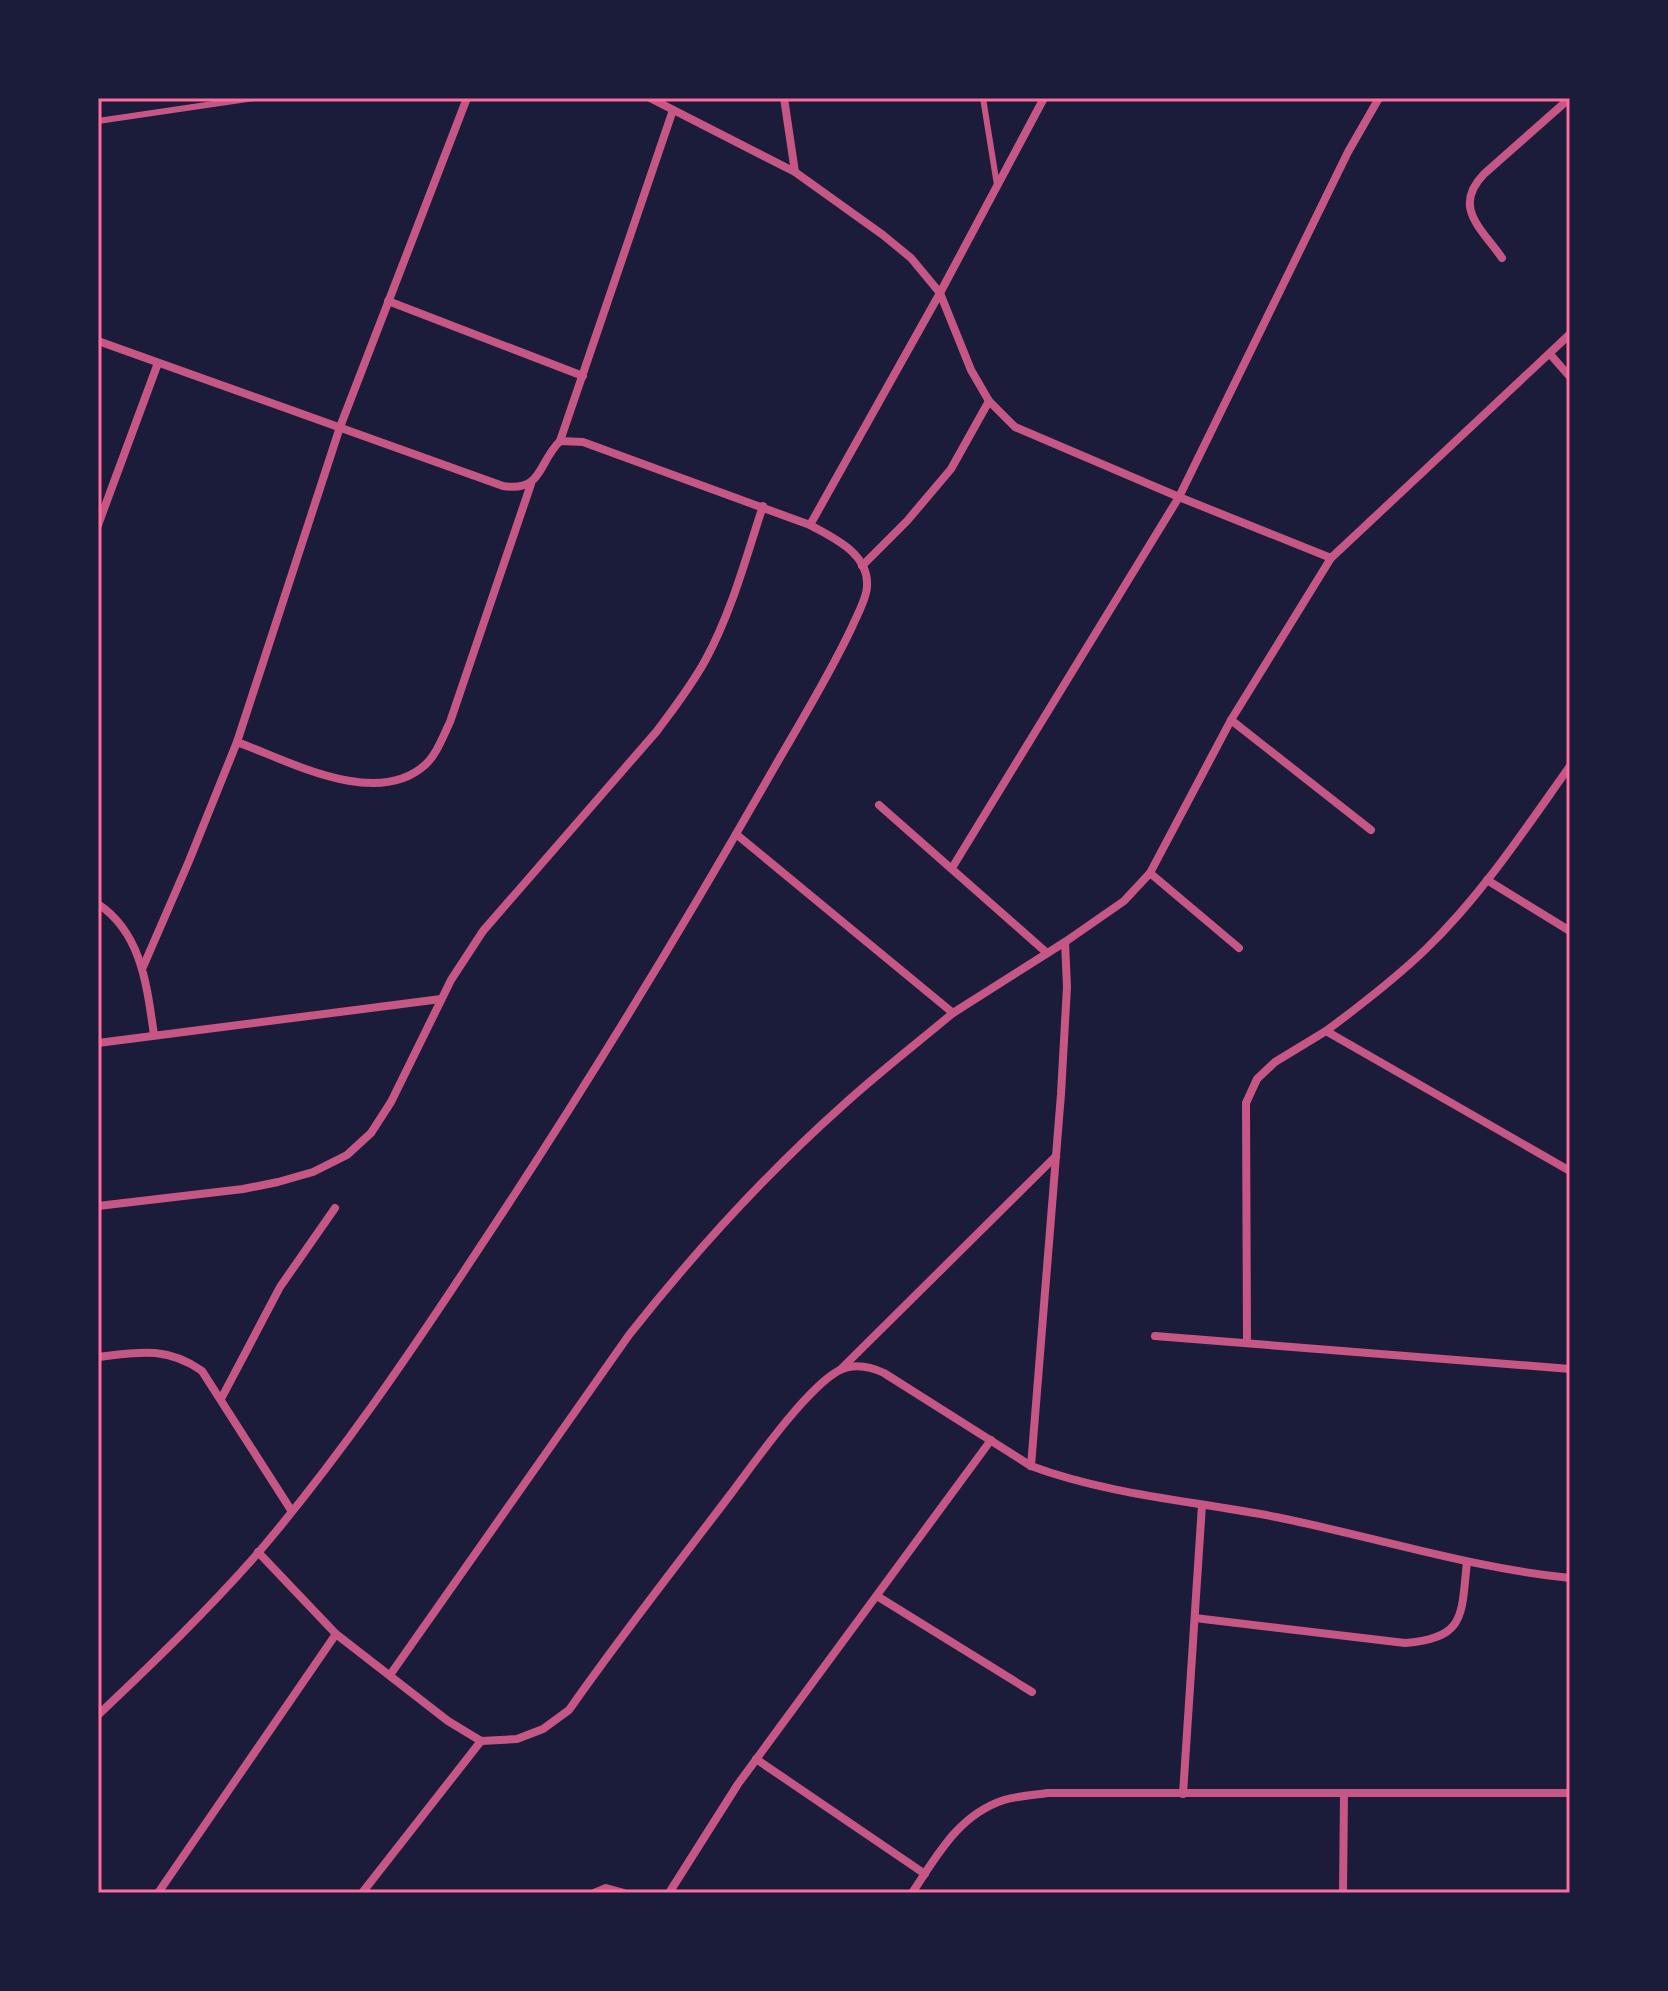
<svg xmlns="http://www.w3.org/2000/svg" width="1668" height="1991" font-family="Lato,sans-serif">
<style>
.lines{fill:none;stroke-linecap:round;stroke-linejoin:round}
.service{stroke:#c65784;stroke-width:6}
.minor{stroke:#c65784;stroke-width:8}
.neatline{fill:none;stroke:#ff6b9d;stroke-width:3}
</style>
<rect width="100%" height="100%" fill="#1b1b3a"/>
<g class="lines">
<!-- service -->
<g class="service">
<polyline points="983,98 997,185"/>
<polyline points="98,121 254,98"/>
</g>
<!-- minor -->
<g class="minor">
<polyline points="650,98 795,172"/>
<polyline points="784,98 795,172 883,235 911,258 940,293 971,370 989,401 1015,427 1179,497 1331,558 1570,334"/>
<path d="M1502,258C1481,228 1452,207 1484,174L1570,98"/>
<polyline points="388,301 583,376"/>
<path d="M98,341L503,486C543,492 537,464 560,441L583,442L810,525C833,538 869,553 867,586C867,598 857,615 852,627C828,678 798,726 770,775C678,936 581,1095 478,1250C409,1355 339,1458 258,1553C208,1610 153,1663 98,1715"/>
<polyline points="1550,354 1570,377"/>
<polyline points="560,441 673,110"/>
<polyline points="98,525 158,363"/>
<polyline points="810,525 940,293 1044,98"/>
<polyline points="862,566 907,521 951,469 989,401"/>
<polyline points="1231,720 1371,830"/>
<polyline points="237,742 340,427 467,98"/>
<polyline points="879,805 1047,953"/>
<polyline points="736,834 953,1013 1065,942 1067,987 1061,1094 1031,1466"/>
<polyline points="952,868 1179,497 1348,152 1379,98"/>
<polyline points="1487,880 1570,931"/>
<path d="M98,904C142,933 147,987 154,1035"/>
<polyline points="1065,942 1124,901 1150,873"/>
<polyline points="1239,948 1150,873 1231,720 1331,558"/>
<path d="M143,967L189,861L237,742C289,761 376,809 425,765C437,754 443,736 450,722L531,484"/>
<path d="M1326,1031C1361,1005 1395,979 1426,949C1482,895 1525,829 1570,766"/>
<polyline points="98,1043 441,999"/>
<path d="M98,1206L243,1189L278,1182L313,1172L347,1155L371,1133L391,1102L451,980L483,931L657,731C674,708 692,685 706,659C732,611 746,557 763,506"/>
<polyline points="1155,1336 1570,1369"/>
<polyline points="1247,1343 1246,1103 1257,1079 1275,1062 1326,1031 1570,1171"/>
<path d="M98,1357C138,1352 167,1346 202,1371L291,1510"/>
<polyline points="840,1370 1056,1156"/>
<polyline points="221,1399 280,1287 335,1208"/>
<path d="M258,1552L336,1634L448,1721L481,1741L517,1739L543,1729L569,1710C620,1637 676,1566 730,1495C754,1463 805,1390 838,1371C853,1363 869,1366 884,1373L1031,1466C1109,1495 1194,1501 1276,1517C1375,1537 1470,1568 1570,1578"/>
<polyline points="877,1596 1032,1692"/>
<path d="M1195,1618L1405,1643C1467,1638 1461,1614 1467,1562"/>
<path d="M390,1675L629,1335C693,1254 764,1176 841,1107C877,1074 916,1044 953,1013"/>
<polyline points="756,1759 925,1874"/>
<polyline points="1183,1794 1202,1505"/>
<polyline points="158,1893 336,1634"/>
<polyline points="362,1893 481,1741"/>
<polyline points="594,1893 606,1888 624,1893"/>
<polyline points="669,1893 738,1784 991,1440"/>
<path d="M912,1893C937,1856 958,1815 1004,1800C1018,1796 1034,1795 1048,1793H1570"/>
<polyline points="1343,1893 1344,1794"/>
</g>
</g>
<!-- border -->
<rect width="1668" height="1991" fill="none" stroke="#1b1b3a" stroke-width="200"/>
<rect x="100" y="100" width="1468" height="1791" class="neatline"/>
</svg>
